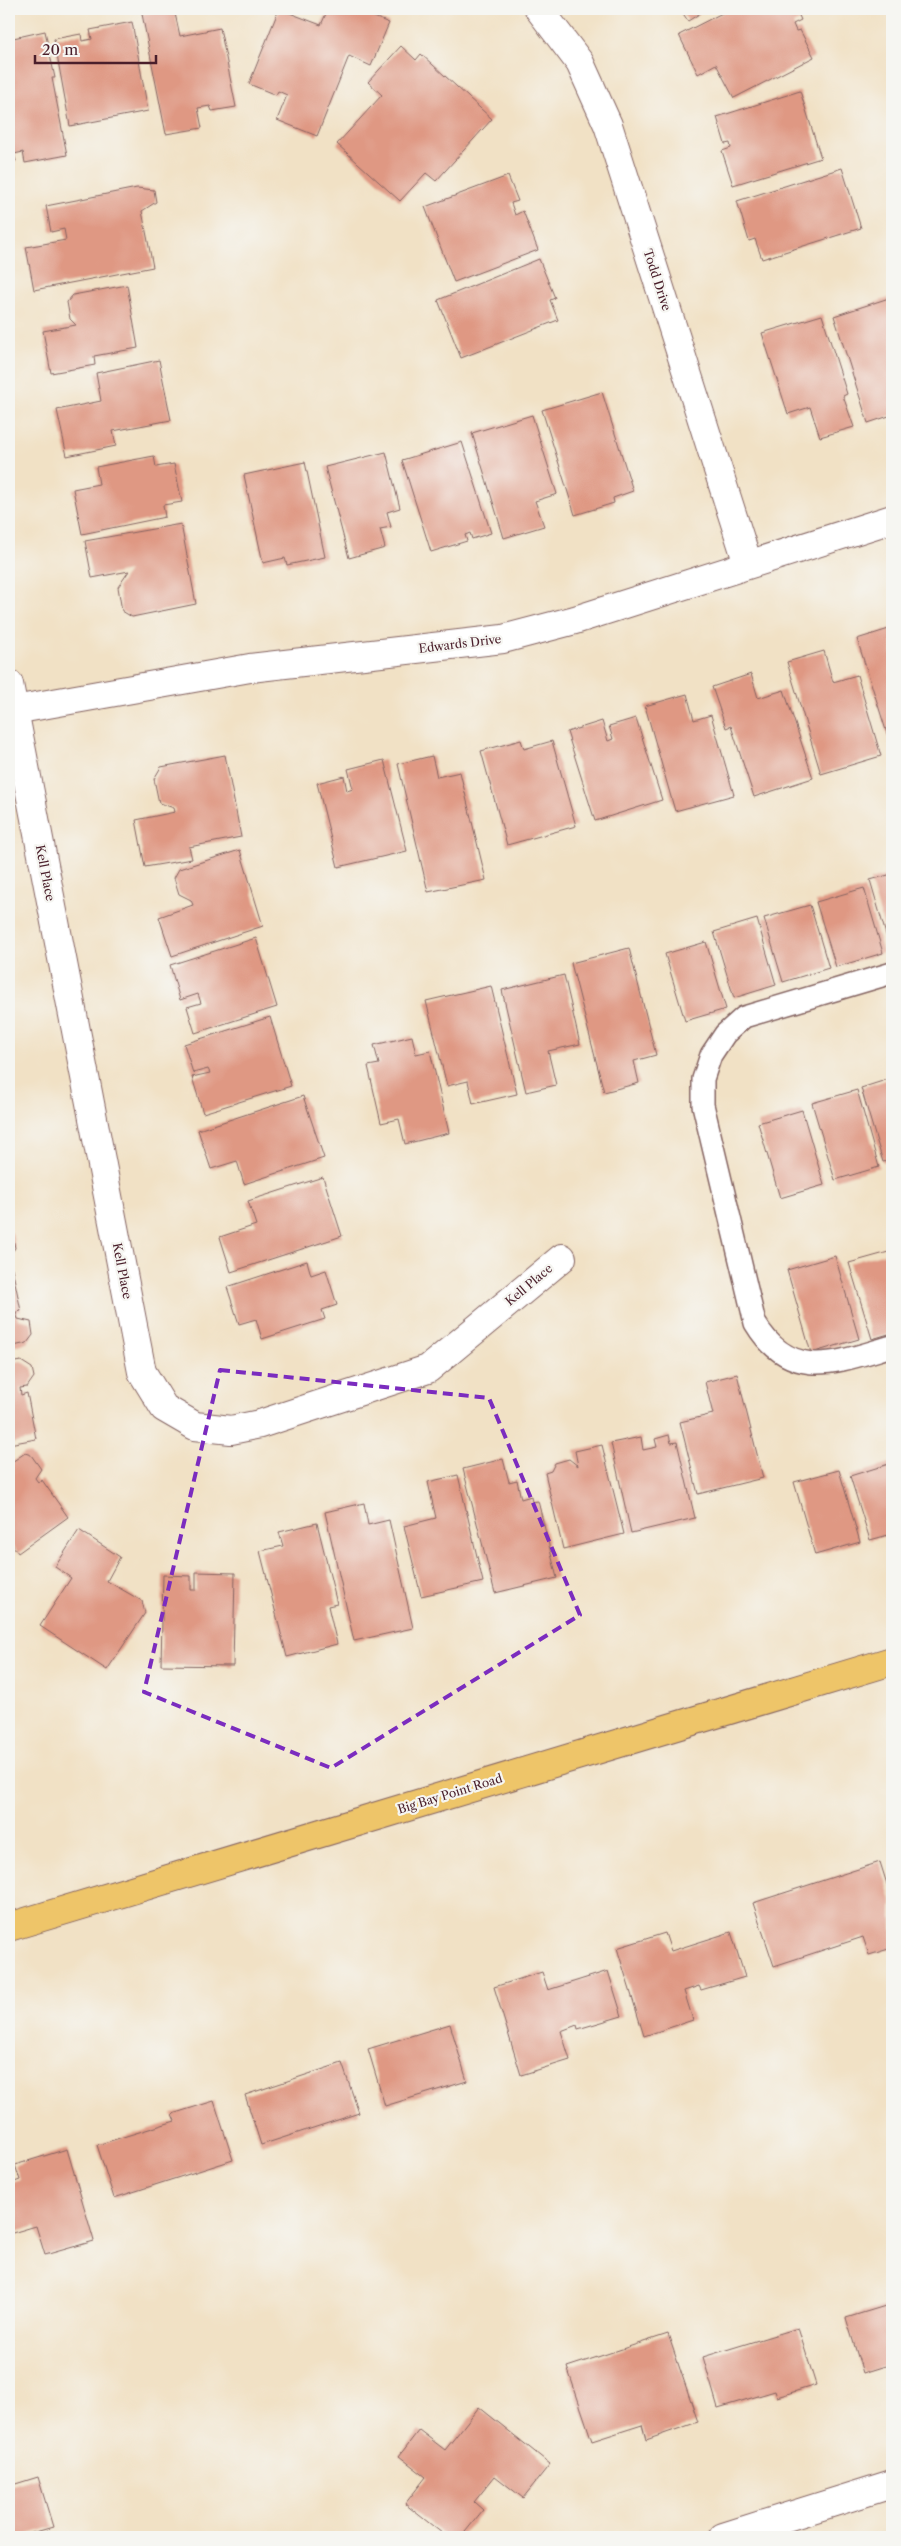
<svg xmlns="http://www.w3.org/2000/svg" width="901" height="2546" font-family="'Libre Caslon Text',serif">
<style>
.building{fill:#df9883}
.lines{fill:none;stroke-linecap:round;stroke-linejoin:round}
.service-casing{stroke:#846361;stroke-width:24}
.minor-casing{stroke:#846361;stroke-width:30}
.primary-casing{stroke:#846361;stroke-width:30}
.service{stroke:#fff;stroke-width:21}
.minor{stroke:#fff;stroke-width:28}
.primary{stroke:#eec569;stroke-width:28}
.marked{fill:none;stroke:#7b2cbf;stroke-width:4;stroke-dasharray:10 6;stroke-linejoin:round}
.labels{text-anchor:middle;stroke-width:4.5;stroke-linejoin:round;paint-order:stroke}
.street-label{font-size:12px;fill:#4a1f2b;stroke:#f6f6f2}
</style>
<rect width="100%" height="100%" fill="#f6f6f2"/>
<filter id="ink" filterUnits="userSpaceOnUse"><feTurbulence type="fractalNoise" baseFrequency=".02" numOctaves="2"/><feDisplacementMap in="SourceGraphic" scale="10" xChannelSelector="R" yChannelSelector="G"/><feConvolveMatrix kernelMatrix="1 2 1 2 8 2 1 2 1" color-interpolation-filters="sRGB"/></filter>
<filter id="wash" filterUnits="userSpaceOnUse"><feTurbulence type="fractalNoise" baseFrequency=".0096" numOctaves="4" result="noise"/><feDisplacementMap in="SourceGraphic" scale="20" xChannelSelector="R" yChannelSelector="G"/><feGaussianBlur stdDeviation="1.12" result="paint"/><feColorMatrix in="noise" values="0 0 0 0 0 0 0 0 0 0 0 0 0 0 0 0 0 1.4 0 .05"/><feComposite in="paint" operator="in"/></filter>
<g filter="url(#wash)">
<rect width="100%" height="100%" fill="#f1e1c5"/>
<g id="blocks">
<!-- building -->
<g class="building">
<polygon points="174,9 180,36 220,28 236,107 212,111 210,106 198,108 202,128 166,134 142,14"/>
<polygon points="279,9 321,25 328,9 354,9 389,23 371,66 349,56 317,136 277,120 287,95 278,91 276,95 249,84"/>
<polygon points="680,9 707,9 688,21"/>
<polygon points="730,9 796,9 801,20 793,24 796,31 800,30 814,57 734,98 716,64 698,74 679,35"/>
<polygon points="132,22 148,111 70,126 54,39 81,34 82,41 92,39 90,30"/>
<polygon points="45,31 55,78 52,78 67,155 25,163 23,152 14,154 16,161 9,162 9,39"/>
<polygon points="401,46 416,60 421,54 492,119 436,181 426,173 400,201 337,144 382,95 368,82"/>
<polygon points="800,91 821,158 733,185 722,151 731,148 730,143 725,144 717,117"/>
<polygon points="842,168 861,228 762,259 755,239 749,241 737,201"/>
<polygon points="508,176 518,201 511,203 515,215 523,211 538,250 454,282 425,207"/>
<polygon points="137,188 154,190 156,202 142,211 153,267 34,290 26,247 66,240 64,229 51,232 46,206"/>
<polygon points="539,259 555,298 550,300 558,320 461,358 438,300"/>
<polygon points="127,285 138,348 94,356 95,365 51,373 43,331 76,325 70,319 67,302 73,295"/>
<polygon points="892,297 892,415 868,423 834,316"/>
<polygon points="822,315 847,394 843,396 854,427 820,437 810,407 788,414 762,333"/>
<polygon points="159,360 171,420 113,431 116,446 67,456 57,410 101,401 96,373"/>
<polygon points="602,392 633,491 613,498 614,503 575,515 542,410"/>
<polygon points="532,415 557,494 535,501 544,526 504,538 472,433"/>
<polygon points="462,442 491,533 472,539 470,533 465,535 467,541 431,552 402,460"/>
<polygon points="386,452 400,508 387,512 391,527 380,529 385,548 349,558 325,467"/>
<polygon points="154,456 156,467 174,464 182,502 163,505 165,517 82,534 73,489 99,484 96,467"/>
<polygon points="305,462 325,557 287,565 285,558 263,563 244,475"/>
<polygon points="181,524 196,604 132,617 122,611 118,587 129,571 92,578 85,541"/>
<polygon points="892,628 892,742 890,743 857,639"/>
<polygon points="824,651 833,682 857,675 881,756 821,774 787,662"/>
<polygon points="751,674 758,698 784,690 813,778 754,797 731,726 726,728 712,687"/>
<polygon points="687,694 694,720 711,715 734,795 675,811 645,706"/>
<polygon points="636,718 662,800 595,821 567,732 602,721 608,741 613,739 609,726"/>
<polygon points="521,740 524,749 552,741 576,826 507,845 481,751"/>
<polygon points="225,755 241,837 189,847 192,859 145,867 136,820 175,812 174,808 159,803 154,779 161,767"/>
<polygon points="432,756 437,777 460,772 486,880 428,892 398,764"/>
<polygon points="384,760 407,851 338,867 317,783 344,776 347,791 353,789 348,769"/>
<polygon points="240,850 263,926 172,956 159,917 193,905 191,900 179,894 174,878 179,869"/>
<polygon points="892,874 892,955 870,880"/>
<polygon points="864,888 883,953 836,967 816,902"/>
<polygon points="810,905 829,968 783,982 764,918"/>
<polygon points="757,919 776,985 734,998 714,932"/>
<polygon points="256,938 277,1007 195,1033 187,1007 201,1003 198,994 180,1000 170,965"/>
<polygon points="706,942 726,1009 685,1021 665,954"/>
<polygon points="629,948 656,1055 634,1061 639,1083 604,1092 571,963"/>
<polygon points="564,975 580,1044 548,1051 556,1085 526,1092 502,990"/>
<polygon points="491,986 517,1094 473,1104 468,1081 447,1086 426,1001"/>
<polygon points="270,1017 291,1086 203,1113 192,1077 210,1073 208,1069 193,1073 184,1044"/>
<polygon points="412,1036 416,1054 430,1051 449,1133 405,1144 399,1119 381,1123 368,1066 379,1064 374,1045"/>
<polygon points="892,1078 892,1160 883,1162 861,1088"/>
<polygon points="857,1090 879,1167 835,1180 812,1103"/>
<polygon points="303,1096 324,1158 244,1184 237,1161 211,1169 198,1130"/>
<polygon points="802,1110 824,1185 780,1198 758,1123"/>
<polygon points="323,1177 342,1236 231,1272 220,1237 256,1225 248,1201"/>
<polygon points="9,1232 12,1233 15,1248 9,1256"/>
<polygon points="892,1251 892,1333 872,1339 849,1263"/>
<polygon points="835,1256 859,1339 811,1353 787,1270"/>
<polygon points="307,1261 311,1275 326,1270 337,1305 322,1310 325,1319 262,1339 256,1319 239,1324 227,1287"/>
<polygon points="9,1268 12,1268 21,1311 16,1312 18,1319 31,1322 33,1335 27,1343 9,1347"/>
<polygon points="21,1361 32,1368 34,1377 27,1387 20,1388 21,1395 27,1393 36,1439 9,1444 9,1363"/>
<polygon points="737,1374 763,1478 698,1494 680,1422 713,1414 705,1382"/>
<polygon points="669,1435 671,1443 677,1442 695,1518 631,1533 611,1443 641,1437 643,1450 657,1447 655,1439"/>
<polygon points="602,1445 624,1534 563,1549 545,1473 551,1471 555,1463 569,1459 578,1466 575,1451"/>
<polygon points="25,1453 31,1455 41,1469 35,1478 38,1482 42,1480 68,1517 18,1553 9,1540 9,1464"/>
<polygon points="503,1459 509,1482 517,1480 521,1499 531,1496 532,1502 538,1501 557,1578 495,1593 463,1469"/>
<polygon points="892,1463 892,1534 870,1540 850,1476"/>
<polygon points="839,1470 860,1542 815,1555 794,1482"/>
<polygon points="458,1475 483,1582 421,1596 404,1526 436,1518 428,1482"/>
<polygon points="364,1503 368,1525 389,1520 413,1628 354,1641 325,1512"/>
<polygon points="317,1523 337,1604 328,1606 337,1644 287,1657 260,1551 283,1546 279,1532"/>
<polygon points="79,1530 120,1557 107,1581 142,1601 145,1613 107,1670 40,1626 71,1578 55,1567"/>
<polygon points="196,1572 235,1573 233,1666 161,1665 163,1575 191,1576 191,1590 196,1590"/>
<polygon points="880,1862 892,1900 892,1948 869,1955 863,1937 774,1966 753,1903"/>
<polygon points="731,1932 745,1977 701,1990 699,1986 684,1991 693,2020 644,2036 617,1948 665,1933 671,1951"/>
<polygon points="608,1971 622,2016 578,2029 577,2025 561,2031 570,2060 521,2075 494,1987 542,1972 548,1990"/>
<polygon points="450,2024 467,2081 385,2106 368,2049"/>
<polygon points="342,2063 359,2113 261,2145 245,2095"/>
<polygon points="214,2101 233,2160 114,2198 97,2145 175,2121 172,2114"/>
<polygon points="67,2149 94,2241 45,2255 36,2226 9,2234 9,2184 20,2180 15,2165"/>
<polygon points="892,2304 892,2364 863,2373 846,2318"/>
<polygon points="798,2328 816,2385 777,2397 775,2391 718,2408 703,2357"/>
<polygon points="668,2334 698,2422 646,2440 642,2425 592,2441 567,2367"/>
<polygon points="479,2407 550,2464 523,2498 495,2476 474,2502 483,2510 461,2537 447,2537 405,2504 426,2477 399,2456 419,2430 445,2450"/>
<polygon points="38,2477 53,2527 18,2537 9,2537 9,2486"/>
</g>
</g>
</g>
<g filter="url(#ink)">
<use href="#blocks" fill-opacity="0" stroke="#846361" stroke-width="1"/>
<g class="lines">
<!-- service casing -->
<g class="service-casing">
<path id="service" d="M892,973L744,1017L725,1034L711,1055L703,1079V1105L755,1323C791,1383 837,1362 892,1346"/>
</g>
<!-- minor casing -->
<g class="minor-casing">
<g id="minor">
<polyline points="539,9 580,63 608,125 748,564"/>
<polyline points="9,684 142,1372 164,1408 195,1426 231,1430 260,1424 428,1369 562,1258"/>
<polyline points="14,710 250,668 503,639 575,620 892,519"/>
<polyline points="723,2537 892,2484"/>
</g>
</g>
<!-- primary casing -->
<g class="primary-casing">
<polyline id="primary" points="9,1927 892,1661"/>
</g>
<!-- service -->
<use href="#service" class="service"/>
<!-- minor -->
<use href="#minor" class="minor"/>
<!-- primary -->
<use href="#primary" class="primary"/>
</g>
</g>
<!-- marked area -->
<path class="marked" d="M220,1370L489,1398L580,1615L331,1768L144,1692Z"/>
<g class="labels">
<!-- street labels -->
<g class="street-label">
<text transform="translate(657 280) rotate(72)" y="4">Todd Drive</text>
<text transform="translate(460 644) rotate(-7)" y="4">Edwards Drive</text>
<text transform="translate(45 873) rotate(79)" y="4">Kell Place</text>
<text transform="translate(122 1271) rotate(79)" y="4">Kell Place</text>
<text transform="translate(529 1285) rotate(-40)" y="4">Kell Place</text>
<text transform="translate(450 1794) rotate(-17)" y="4">Big Bay Point Road</text>
</g>
</g>
<!-- margin -->
<rect width="901" height="2546" fill="none" stroke="#f6f6f2" stroke-width="30"/>
<!-- scale -->
<path d="M35 55v8h121v-8" fill="none" stroke="#4a1f2b" stroke-width="2.5"/>
<text x="42" y="55" font-size="15" fill="#4a1f2b" stroke="#f6f6f2" stroke-width="4" paint-order="stroke">20 m</text>
</svg>
